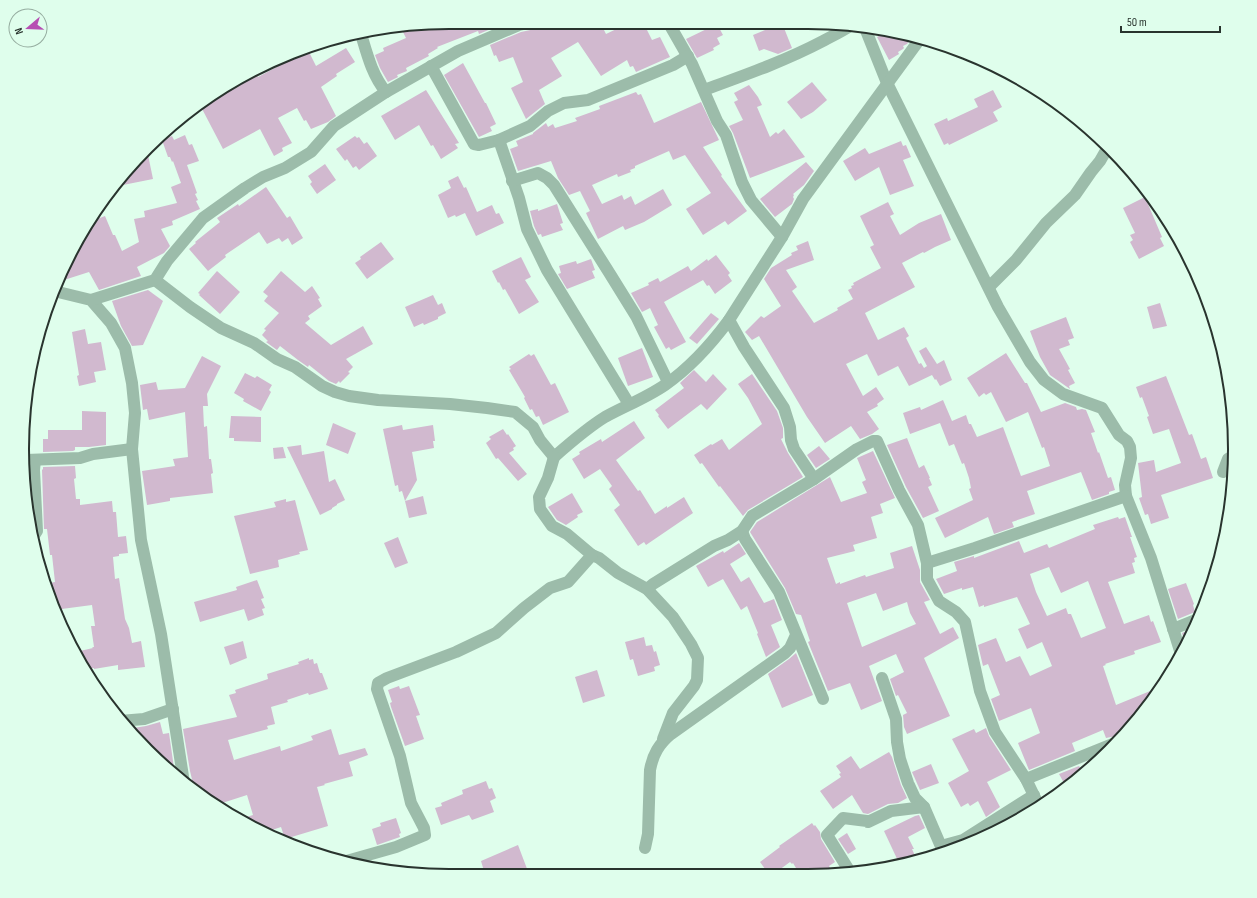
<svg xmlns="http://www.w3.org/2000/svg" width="1257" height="898" font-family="'Sofia Sans Condensed',sans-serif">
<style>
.building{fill:#d1b9cf;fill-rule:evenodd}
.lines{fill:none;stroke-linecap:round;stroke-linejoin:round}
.minor{stroke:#9cbcaa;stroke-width:12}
.rim{fill:none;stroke:#29342e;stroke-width:2}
</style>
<rect width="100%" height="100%" fill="#dffeec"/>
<!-- building -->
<g class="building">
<polygon points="449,22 507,22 479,34 478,31 437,47 438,48 428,54 429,56 406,68 407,71 397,75 398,77 388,82 380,68 375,55 384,51 383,48 406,38 401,28"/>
<polygon points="540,22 544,28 549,25 551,30 567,22 600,22 606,34 631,22 643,22 652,40 660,37 670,57 636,72 633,66 630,67 627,60 601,76 578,42 551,58 562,76 539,90 545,104 526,119 511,88 523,82 513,57 499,62 496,55 494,56 490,45 521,32 535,29 538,27"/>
<polygon points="782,23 792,48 778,54 764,49 759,51 753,35"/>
<polygon points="717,24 723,35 717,38 720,44 713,48 714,50 697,58 686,39"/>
<polygon points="890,30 907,35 910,40 907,44 903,46 904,48 903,49 898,52 899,54 889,60 877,37"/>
<polygon points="346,48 355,62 336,74 337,76 321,87 336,116 328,122 311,129 306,120 304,121 297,108 278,118 292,143 282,148 283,151 274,156 260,129 223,149 200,105 212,94 226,86 227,87 237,82 238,83 256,74 258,77 308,50 316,66"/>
<polygon points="463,63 485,103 486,103 496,124 490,127 492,131 479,137 444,75"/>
<polygon points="812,82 827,100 813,112 801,119 787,102"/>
<polygon points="749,85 758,97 762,105 757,107 770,137 776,132 778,134 784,129 805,157 750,178 733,133 729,126 743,120 734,102 738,100 734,93"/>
<polygon points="426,90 459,143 455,144 458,148 441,159 433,145 431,146 419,125 395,140 381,116"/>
<polygon points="993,90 1002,107 993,112 998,121 949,145 948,143 944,145 934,124 947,118 948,121 978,107 974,99"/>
<polygon points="636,92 638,95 641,94 654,123 701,102 719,140 703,147 722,175 721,176 747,211 728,225 725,221 703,235 686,209 711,193 685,155 673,160 669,151 635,166 635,168 630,170 631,172 618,177 617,174 592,185 602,204 622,195 624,200 631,196 635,205 663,189 672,205 644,222 625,230 623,226 598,239 586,213 590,211 580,191 569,195 558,178 551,161 518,171 510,149 518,146 516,141 533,134 533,133 546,123 548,127 553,124 555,128 577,121 575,118 600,109 599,106"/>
<polygon points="185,135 189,145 192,144 199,161 187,165 197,193 195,194 198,200 196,201 200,209 172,221 173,225 161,229 170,246 164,253 137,267 141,276 99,290 89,272 64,280 62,272 66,260 92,221 105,216 113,235 115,235 122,251 139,242 134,219 145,217 144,211 177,203 171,187 181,183 173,161 172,162 170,157 168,157 162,140 172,136 174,140"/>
<polygon points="355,136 357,138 359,137 364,144 367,142 377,156 359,170 356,166 353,168 347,159 345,161 336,149"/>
<polygon points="901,141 903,146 906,145 911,157 903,160 914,186 890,195 879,167 855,181 843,161 865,148 869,154"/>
<polygon points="147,150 153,179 123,185 121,177 128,167"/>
<polygon points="806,162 814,171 804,185 793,194 794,195 793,197 794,199 792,204 775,217 760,199"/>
<polygon points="325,164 336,180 317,194 310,184 312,182 308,176"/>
<polygon points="458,176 464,188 466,187 477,212 492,205 496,214 499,213 504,223 476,236 465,213 456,217 455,215 448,218 438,195 451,188 448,181"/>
<polygon points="266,187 287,218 290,216 303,238 292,245 288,238 282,242 279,238 267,244 259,232 225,255 226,257 208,271 189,249 196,243 195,242 220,222 217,218 238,204 239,206"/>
<polygon points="1145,197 1162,237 1160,238 1164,246 1139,259 1130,242 1133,240 1130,235 1135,233 1123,208"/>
<polygon points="888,202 894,214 890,216 900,235 919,223 941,214 951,240 935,247 924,253 923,252 902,263 915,287 865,313 878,340 904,327 909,336 906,338 919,364 921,363 924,368 927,366 919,351 926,347 937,364 944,360 952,380 940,386 936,379 935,380 932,375 909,386 898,366 878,376 867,354 846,364 863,396 876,387 884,399 877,404 878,406 867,412 879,429 872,434 860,439 851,426 825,443 807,417 759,336 752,340 745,332 761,316 764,318 781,306 764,279 771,268 792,255 791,253 798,250 796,246 808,241 814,260 786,270 797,287 792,291 814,323 838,310 837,308 853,299 848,290 852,288 851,286 854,285 853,283 881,268 870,247 874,245 860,216"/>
<polygon points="557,204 563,223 560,224 563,230 542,237 541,234 538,235 534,226 530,211 538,209 538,211"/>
<polygon points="381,242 394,259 367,279 355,263 361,259 360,257"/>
<polygon points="716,255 730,273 728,275 732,281 715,294 709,285 707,286 703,280 664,302 686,342 671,350 669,347 666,349 654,327 658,325 650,308 642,312 631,293 649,285 648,283 658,278 660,282 688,266 691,271 707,259 708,261"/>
<polygon points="521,257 531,277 525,280 539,302 519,314 505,289 503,290 499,282 498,283 492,271"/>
<polygon points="591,259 595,270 592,271 595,278 567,289 558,274 561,273 559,266 576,261 577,264"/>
<polygon points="217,271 240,292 220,314 199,295 200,294 198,293"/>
<polygon points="281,271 305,292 312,286 320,298 318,299 322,306 308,316 310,319 305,323 331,345 363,326 373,344 346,359 353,367 348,372 350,373 340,383 339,381 336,384 329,381 309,365 308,367 298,360 280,346 277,350 266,342 268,341 262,335 266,330 264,329 279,313 264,301 268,296 263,292"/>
<polygon points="148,290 163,301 143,345 132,346 121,326 112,301"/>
<polygon points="433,295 438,305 442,303 446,313 438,317 438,319 424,325 423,323 414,327 405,307"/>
<polygon points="1160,303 1167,326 1153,329 1147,307"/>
<polygon points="711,313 719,319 697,344 689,338"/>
<polygon points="1066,317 1074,338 1068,340 1070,345 1059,349 1070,369 1068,370 1075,383 1069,386 1070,389 1050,375 1040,357 1030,331"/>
<polygon points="85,329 88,344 101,342 106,370 94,372 96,382 79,386 77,376 79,375 72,332"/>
<polygon points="642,348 653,377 628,386 618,358"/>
<polygon points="1006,353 1025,383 1027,383 1041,412 1065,403 1076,407 1077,410 1082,409 1086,410 1095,432 1091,433 1098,453 1099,452 1108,478 1111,477 1115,490 1109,492 1109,494 1092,500 1081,472 1027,491 1035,514 1012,522 1014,527 994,534 988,517 945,538 935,518 973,500 969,489 971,488 969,478 964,463 962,464 954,444 949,446 940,423 910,434 903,413 920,407 921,410 943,400 952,421 966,415 969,424 971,424 977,437 1003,427 1021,476 1050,466 1044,447 1042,448 1028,412 1006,422 991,392 986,395 984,393 979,397 967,378"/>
<polygon points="529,354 531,356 534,354 551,385 555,383 569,412 543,425 539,416 536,417 532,409 530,410 524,398 525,397 509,370 511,369 509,367"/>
<polygon points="202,356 221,366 207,394 208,406 203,406 204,427 207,426 209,459 211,459 213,473 211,474 213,493 170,498 170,501 147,505 142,471 175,466 173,459 188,457 185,412 149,420 147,409 143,410 140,385 156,382 158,390 185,388"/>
<polygon points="694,370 706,382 713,374 727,389 707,410 701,404 668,429 658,416 659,415 655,410 684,388 680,383"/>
<polygon points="245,373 255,378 257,376 272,385 269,390 271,392 261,411 243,401 244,399 234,393"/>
<polygon points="752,374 777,411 783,428 783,438 781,439 788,453 803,477 748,510 743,516 720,486 719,487 702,463 700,464 694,455 711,444 712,445 722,439 729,450 762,424 748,398 738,384"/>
<polygon points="1166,376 1189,435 1192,434 1201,459 1206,457 1213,478 1161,495 1169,518 1151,524 1148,514 1145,515 1139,498 1142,497 1138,463 1154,460 1156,472 1181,463 1169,429 1153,434 1147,417 1149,416 1142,397 1140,398 1136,387"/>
<polygon points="82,411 106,412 106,445 89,447 75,447 75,450 73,451 43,452 43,439 48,439 48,430 82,430"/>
<polygon points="231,416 261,417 261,442 234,441 234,438 229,438"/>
<polygon points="634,421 645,438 616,460 638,491 640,490 655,514 667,506 667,508 684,497 693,513 646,545 644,542 638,546 614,510 620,505 609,489 612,486 600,469 584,479 572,459 580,454 579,452 601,439 602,442"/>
<polygon points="333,423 356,433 348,454 326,445"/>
<polygon points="402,425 403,430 433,425 435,441 433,441 434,448 412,452 417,480 405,501 402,491 399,492 398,485 395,486 383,429"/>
<polygon points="503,429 507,435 508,434 516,446 513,448 514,450 509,453 527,474 518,481 498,458 496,459 486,443 491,439 489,437"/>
<polygon points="907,438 919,468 924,465 930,478 929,478 932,485 928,487 939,511 923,518 906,487 887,445"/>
<polygon points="301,445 302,455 324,451 329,482 335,479 345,500 337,504 337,505 332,508 332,509 320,515 287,447"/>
<polygon points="819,446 830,459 816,468 807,455"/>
<polygon points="283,447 286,458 274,459 273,448"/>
<path d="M873,451L895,498L880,504L883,513L871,517L877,538L853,545L855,551L827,558L836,584L840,582V584L865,575L866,577L894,568L890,553L912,546L920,570V582L930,600L924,602L940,634L953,627L959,638L924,658L950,716L907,734L904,727L903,715L907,713L898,695L896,696L890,679L904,672L896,654L869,666L882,701L861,710L850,683L828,691L808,642L810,641L801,615L796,614L785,588L750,532L757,522L830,477L841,502L867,493L862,482L866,480L857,458ZM876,593L883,611L907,602L910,613L916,624L862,647L847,603Z"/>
<polygon points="75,466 76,478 74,479 76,499 80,499 80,505 112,501 113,512 116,512 118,537 126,536 128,553 119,554 119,556 113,557 115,579 119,578 125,619 129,628 132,643 141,641 145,667 118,670 118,665 94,669 94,668 85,669 78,657 81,657 80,651 93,648 92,647 94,647 91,626 95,626 92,605 54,610 49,592 50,592 49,583 55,582 52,555 50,555 47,529 44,529 42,470 43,469 43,467"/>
<polygon points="572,493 583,512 577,515 578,517 566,525 557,520 548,507"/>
<polygon points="423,496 427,514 409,518 405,501"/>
<polygon points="286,499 286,502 295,500 308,550 299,552 300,554 278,560 279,567 250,574 234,516 276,507 274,502"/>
<path d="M1118,517L1119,519L1125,517L1132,537H1130L1137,557L1134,558L1135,562L1132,563L1135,573L1108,582L1124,624L1149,615L1151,622L1153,621L1161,642L1134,651L1135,654L1105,664L1106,665L1103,666L1116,705L1160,687L1147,709L1120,738L1116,736L1106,738L1103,730L1072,743L1075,751L1029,770L1018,743L1040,733L1031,708L999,721L991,699L1000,695L988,664L983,666L978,645L996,638L1006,662L1020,656L1030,676L1052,666L1042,642L1027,649L1018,629L1030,624L1017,597L984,607V605L979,607L973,587L962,590V588L944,594L936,579L957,571L954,562L974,556V558L1019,541L1024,553L1047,544L1049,548L1095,529L1093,525ZM1049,567L1061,593L1088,581L1106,628L1081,638L1071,614H1068L1066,608L1047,616L1036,592L1030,574Z"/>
<polygon points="398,537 408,563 395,568 384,543"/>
<polygon points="739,543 746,554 730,564 741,582 749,577 764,603 774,599 782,620 771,625 780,647 766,657 757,634 758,633 747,606 741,610 723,579 708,587 696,566 723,551 724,553"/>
<polygon points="257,580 264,598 261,599 265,608 262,609 264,615 248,621 244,609 200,622 194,602 237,590 236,587"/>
<polygon points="1186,583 1194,604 1193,605 1195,612 1178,619 1168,589"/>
<polygon points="1194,628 1191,638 1186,646 1182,633"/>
<polygon points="644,637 646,646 652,645 654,652 656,651 660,665 654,667 655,671 638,676 633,659 630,660 625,642"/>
<polygon points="243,641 247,658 230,665 224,647"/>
<polygon points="796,653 813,695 782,708 768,674 789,659"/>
<polygon points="309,658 309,660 313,659 314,664 317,663 320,673 322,673 328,689 309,695 308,693 287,700 288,702 271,707 275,724 267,726 268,729 228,740 234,760 280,746 281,751 313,740 311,736 331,729 339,755 365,748 368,755 349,762 353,776 324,784 325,785 317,787 328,826 285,839 281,827 263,833 240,819 253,815 247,795 216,805 195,792 190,771 183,729 237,717 229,695 236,693 235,690 268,679 267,674 299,664 298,662"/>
<polygon points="597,670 605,696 583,703 575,677"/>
<polygon points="399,686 400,689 409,686 420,715 416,716 424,739 405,746 391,707 390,703 392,702 388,690"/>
<polygon points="160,722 163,734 169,733 175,775 127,729 146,726"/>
<polygon points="986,728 989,736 1011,770 987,782 1000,807 986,817 978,801 970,806 968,803 961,807 948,783 969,771 952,739 974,729 976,733"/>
<polygon points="889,752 892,757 901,785 907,798 898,803 888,804 868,814 863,813 852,795 833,809 820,791 841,777 839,774 841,773 836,766 851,756 860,769"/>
<polygon points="931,764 939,783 920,790 912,772"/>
<polygon points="1079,766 1083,772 1078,775 1079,777 1067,786 1065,782 1064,783 1059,774"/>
<polygon points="486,781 489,789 492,788 496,798 490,801 494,812 472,820 469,815 441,825 435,808 442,806 441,803 463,794 462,790"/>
<polygon points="919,815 925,828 908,837 914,849 912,849 916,858 899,863 884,831 915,816"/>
<polygon points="396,818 401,833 399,834 400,837 377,845 372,829 381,826 380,823"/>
<polygon points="812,823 814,826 815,825 820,832 821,839 835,862 829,866 833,873 799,873 793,863 792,864 790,862 775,873 768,873 760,862 780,847 779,846"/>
<polygon points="847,833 856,849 848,854 838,839"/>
<polygon points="518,845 529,874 487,875 486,871 484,871 481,861"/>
</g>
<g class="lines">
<!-- minor -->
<g class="minor">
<polyline points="668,22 692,64 717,121 726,135 742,182 751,200 782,237"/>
<polyline points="865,28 887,83 998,307 1030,362 1044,380 1063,394 1102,408 1119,435 1127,441 1130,447 1131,458 1125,485 1126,496 1151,558 1181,654"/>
<path d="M361,34C367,54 372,75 386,92"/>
<polyline points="431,66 474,144 479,145 499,140 519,198 527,229 547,270 629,404"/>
<path d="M704,90C745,75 785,61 823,41C832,36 841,32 850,26"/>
<polyline points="499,140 530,126 548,111 564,103 588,100 673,65 688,56"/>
<polyline points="512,181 538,173 547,178 554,185 610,274 636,316 668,382"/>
<path d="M155,280L190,307L221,328L254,343L277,359L295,367L322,386L335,392L349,396L378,400L450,404L487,408L515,412L533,427L540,440L554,457C570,443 587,428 605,417C625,406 646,398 665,385C688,369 712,343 729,320"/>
<polyline points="989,287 1016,260 1046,223 1075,195 1091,172 1100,161 1108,147"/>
<polyline points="54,291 91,300 111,323 125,348 132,383 135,413 132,449 141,540 161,634 184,783"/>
<polyline points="91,300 155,280 167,261 203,218 245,188 263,177 285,168 311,152 334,126 386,92 458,51 519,25 533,22"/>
<polyline points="26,460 80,458 93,454 132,449"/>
<polyline points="1223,472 1228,459 1233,456"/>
<polyline points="814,479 794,449 791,440 790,427 784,408 744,347 729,320 782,237 803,199 920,39"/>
<polyline points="742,531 745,539 779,592 823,699"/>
<polyline points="33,533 35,534 37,531 34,470 35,460"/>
<polyline points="592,555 599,558 618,573 647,589 673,617 691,644 698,658 697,680 694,686 673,713 663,739"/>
<polyline points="927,563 975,548 1126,496"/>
<polyline points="647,589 653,584 714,546 728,540 742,531 752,516 814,479 857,449 873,441 877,441 899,490 918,525 927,563 927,579 939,601 956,612 965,622 980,691 995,732 1026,779 1039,806"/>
<polyline points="1173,629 1198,619"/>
<polyline points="882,678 896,719 897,742 900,759 908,783 915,798 924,807 943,851"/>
<polyline points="120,721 144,719 173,709"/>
<polyline points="1026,779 1115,743"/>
<polyline points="941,846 963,840 1034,795"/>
<path d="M645,848L648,834L650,770C653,754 659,744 671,734L785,653L790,648L796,635"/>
<polyline points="343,862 396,847 425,835 424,828 411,803 400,756 377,689 378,683 387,678 456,652 496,633 524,608 550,588 568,582 592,555 567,534 552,526 540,509 539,497 548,478 554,457"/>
<polyline points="850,872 827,835 843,818 867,821 868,822 891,811 924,807"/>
</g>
</g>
<!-- crop -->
<path d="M0 0H1257V898H0ZM449 29H808A420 420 0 0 1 1228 449V449A420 420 0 0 1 808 869H449A420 420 0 0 1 29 449V449A420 420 0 0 1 449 29Z" fill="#dffeec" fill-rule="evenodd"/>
<path class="rim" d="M449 29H808A420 420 0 0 1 1228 449V449A420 420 0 0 1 808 869H449A420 420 0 0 1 29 449V449A420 420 0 0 1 449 29Z"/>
<!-- north arrow -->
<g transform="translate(28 28) rotate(251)"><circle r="19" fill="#dffeec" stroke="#96ada0"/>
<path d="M0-3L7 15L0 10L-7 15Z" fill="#b64fb3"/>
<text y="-6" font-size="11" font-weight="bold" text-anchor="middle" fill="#29342e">N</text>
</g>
<!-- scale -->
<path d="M1121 26v6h99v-6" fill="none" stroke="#29342e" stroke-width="2"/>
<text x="1127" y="26" font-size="12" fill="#29342e" stroke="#dffeec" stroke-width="3" paint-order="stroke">50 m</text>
</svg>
